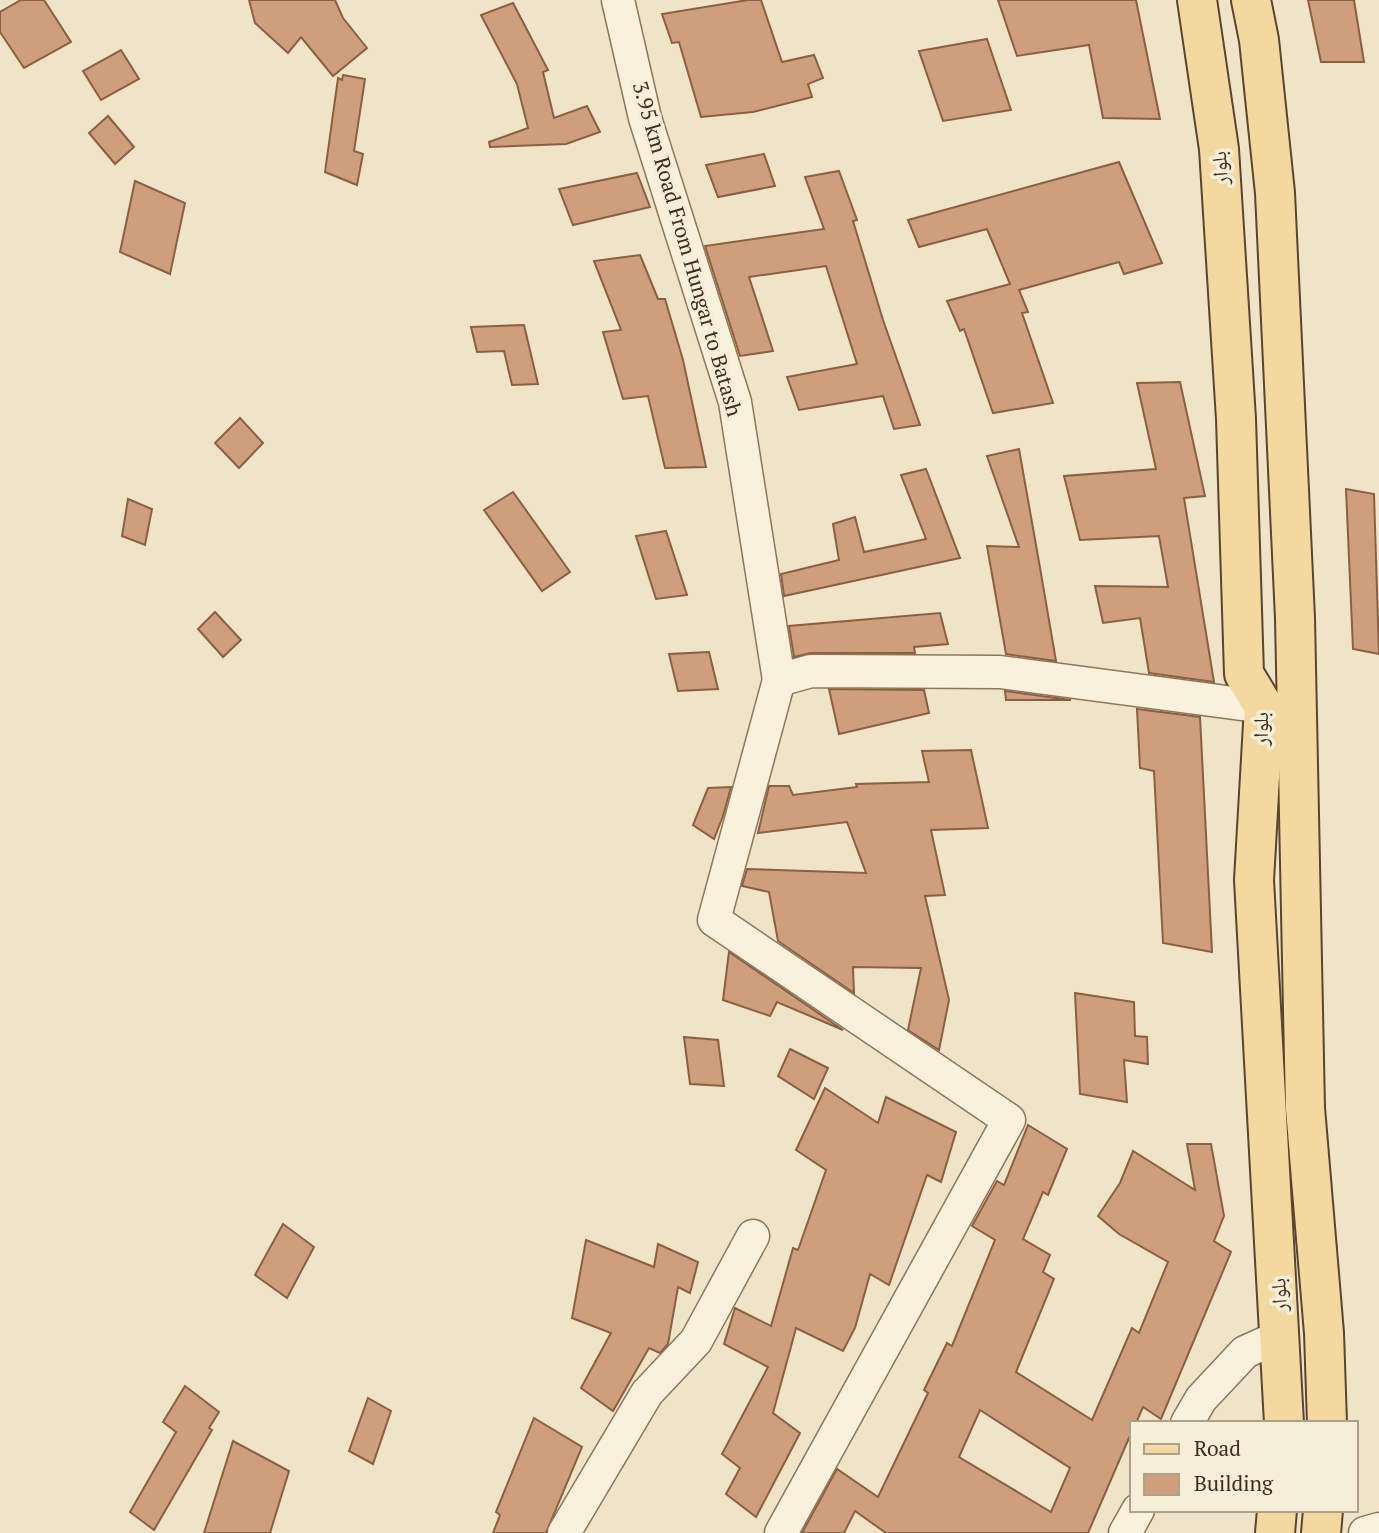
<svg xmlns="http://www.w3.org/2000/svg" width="1379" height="1533" font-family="'PT Serif','Noto Naskh Arabic',serif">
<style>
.building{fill:#cf9f7d;stroke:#8d5f41;stroke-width:2;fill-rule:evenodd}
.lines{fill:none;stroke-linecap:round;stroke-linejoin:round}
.minor-casing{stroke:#8d765c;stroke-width:35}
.major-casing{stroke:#5b4430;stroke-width:42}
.minor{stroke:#faf1dc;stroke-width:32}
.major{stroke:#f3d9a0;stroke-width:38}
.labels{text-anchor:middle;stroke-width:7;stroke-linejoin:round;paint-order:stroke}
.street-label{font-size:21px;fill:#3d2e20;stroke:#f7eed8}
</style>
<rect width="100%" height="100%" fill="#f0e4c8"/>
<!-- building -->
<g class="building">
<polygon points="21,0 44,0 71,42 24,68 0,32 0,12"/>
<polygon points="249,0 335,0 343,18 367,48 333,76 301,37 288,53 255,23"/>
<polygon points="748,0 761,0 782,62 814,55 823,78 808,84 812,97 753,112 701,117 679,42 672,43 662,14"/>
<polygon points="998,0 1136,0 1160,119 1103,118 1089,45 1017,56"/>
<polygon points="1308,0 1354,0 1364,62 1321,62"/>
<polygon points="513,3 548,70 543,72 554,118 587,106 600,132 566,144 490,147 489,142 528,128 517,84 481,15"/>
<polygon points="987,39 1011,110 943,121 919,51"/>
<polygon points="121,50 139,79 101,100 83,71"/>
<polygon points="343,75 365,79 354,151 363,154 357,185 325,172 338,78 342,80"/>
<polygon points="108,116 134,147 115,164 89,133"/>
<polygon points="764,154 775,186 718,197 706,165"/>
<polygon points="1119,162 1162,263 1124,274 1119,262 1019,290 1028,312 1022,313 1053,403 993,413 964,329 960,331 947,301 1010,284 987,229 919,247 908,220"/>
<polygon points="839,171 857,220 853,221 883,320 920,425 894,429 883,396 799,410 787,377 857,364 826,266 749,277 773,351 740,356 705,246 824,229 805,177"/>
<polygon points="637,173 650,207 573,225 559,189"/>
<polygon points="135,181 185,203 170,274 120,252"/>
<polygon points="640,255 658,299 665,299 683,360 706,467 665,468 648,396 623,399 603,332 621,330 594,261"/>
<polygon points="524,325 538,384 512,385 504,351 477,352 471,327"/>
<polygon points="1180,382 1205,496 1184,498 1214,682 1149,673 1140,618 1103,623 1095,586 1168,587 1159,536 1080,540 1064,476 1156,469 1137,383"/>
<polygon points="240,418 263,443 239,468 215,443"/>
<polygon points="1019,449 1039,562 1056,661 1006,654 987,546 1019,547 987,456"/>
<polygon points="926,469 960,558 784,596 781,574 839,560 833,524 855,517 864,552 926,539 901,475"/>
<polygon points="1346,489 1374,494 1379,654 1353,649"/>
<polygon points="513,492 570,572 542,591 484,510"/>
<polygon points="128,499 152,509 145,545 122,536"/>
<polygon points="666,531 687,595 656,599 636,536"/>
<polygon points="215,612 241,640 223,657 198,629"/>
<polygon points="940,613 948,644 914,647 915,653 811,653 794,657 789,626"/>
<polygon points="709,652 718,689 678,691 669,654"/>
<polygon points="829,689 924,690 929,713 839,734"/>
<polygon points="1005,691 1071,700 1006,700"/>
<polygon points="1137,709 1200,717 1212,952 1163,943 1154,771 1140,768"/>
<polygon points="971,750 988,828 931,830 945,895 925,896 949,1000 939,1050 908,1030 921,968 853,967 854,993 778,941 769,892 742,886 747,869 866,873 847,822 758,833 769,786 789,786 793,795 857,787 856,784 929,782 922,751"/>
<polygon points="731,787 723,816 714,839 693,825 708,788"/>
<polygon points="729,952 843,1030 777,1002 770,1016 723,1000"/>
<polygon points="1075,993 1134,1002 1135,1036 1147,1037 1148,1064 1124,1060 1127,1102 1080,1094"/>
<polygon points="684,1037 718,1040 724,1086 690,1084"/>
<polygon points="790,1049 828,1068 814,1099 778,1076"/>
<polygon points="825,1088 878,1123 886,1097 956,1132 941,1182 927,1175 889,1285 870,1274 855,1328 843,1351 796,1328 773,1413 800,1433 756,1517 726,1494 740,1468 722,1454 768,1367 724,1344 735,1308 771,1326 793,1248 798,1250 826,1170 796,1150"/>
<path d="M1028,1125L1067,1149L1048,1195L1043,1192L1023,1239L1050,1255L1043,1272L1054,1279L1016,1372L1092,1420L1132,1328L1139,1333L1168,1262L1119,1234L1098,1216L1120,1183L1133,1151L1195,1190L1187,1144H1211L1224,1216L1214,1241L1231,1252L1161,1419L1143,1407L1136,1423H1132V1431L1088,1533H886L855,1511L844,1533H802L837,1469L878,1497L928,1393L924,1390L947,1343L952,1346L995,1240L972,1226L997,1181L1004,1185ZM980,1410L1070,1468L1051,1512L959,1457Z"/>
<polygon points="283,1224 314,1247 287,1298 255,1275"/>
<polygon points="586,1240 654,1267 658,1244 698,1262 690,1293 678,1287 668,1344 660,1353 649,1348 613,1411 581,1388 611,1333 572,1318"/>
<polygon points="185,1386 219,1412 209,1428 212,1430 154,1530 130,1512 176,1432 163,1422"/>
<polygon points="368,1398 391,1411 373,1464 349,1451"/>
<polygon points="534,1418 582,1447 546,1533 493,1533 500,1515 496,1512"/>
<polygon points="233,1441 289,1471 270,1533 204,1533"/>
</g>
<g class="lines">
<!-- minor casing -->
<g class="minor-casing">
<g id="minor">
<polyline points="618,0 645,118 735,402 779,680 811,671 1000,672 1264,707"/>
<polyline points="779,680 714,920 1009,1120 781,1533"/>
<polyline points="1187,1423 1201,1399 1245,1352 1281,1336"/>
<polyline points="564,1533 647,1393 696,1341 753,1236"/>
<polyline points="1125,1533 1138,1510"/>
<polyline points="1365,1533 1379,1529"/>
</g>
</g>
<!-- major casing -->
<g class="major-casing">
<g id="major">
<polyline points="1197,0 1219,149 1236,419 1244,674 1264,707 1254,880 1284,1423"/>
<polyline points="1251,0 1259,40 1275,193 1295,618 1305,1108 1324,1333 1327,1423"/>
<polyline points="1275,1533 1277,1510"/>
<polyline points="1321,1533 1323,1510"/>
</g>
</g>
<!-- minor -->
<use href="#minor" class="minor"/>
<!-- major -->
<use href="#major" class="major"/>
</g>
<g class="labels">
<!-- street labels -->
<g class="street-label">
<text transform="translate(1220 168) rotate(-94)" y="7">بلوار</text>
<text transform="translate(687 249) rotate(74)" y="7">3.95 km Road From Hungar to Batash</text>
<text transform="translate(1261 729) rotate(-90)" y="7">بلوار</text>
<text transform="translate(1279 1295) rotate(-93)" y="7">بلوار</text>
</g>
</g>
<!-- legend -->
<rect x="1130" y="1421" width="228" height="91" fill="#f7eed8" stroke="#ada18e" stroke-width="2"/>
<rect x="1144" y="1444" width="35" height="10" fill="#f3d9a0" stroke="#ada18e" stroke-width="2"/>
<text x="1194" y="1456" font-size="21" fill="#3d2e20">Road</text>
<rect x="1144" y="1474" width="35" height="21" fill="#cf9f7d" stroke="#ada18e" stroke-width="2"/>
<text x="1194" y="1491" font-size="21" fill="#3d2e20">Building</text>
</svg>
